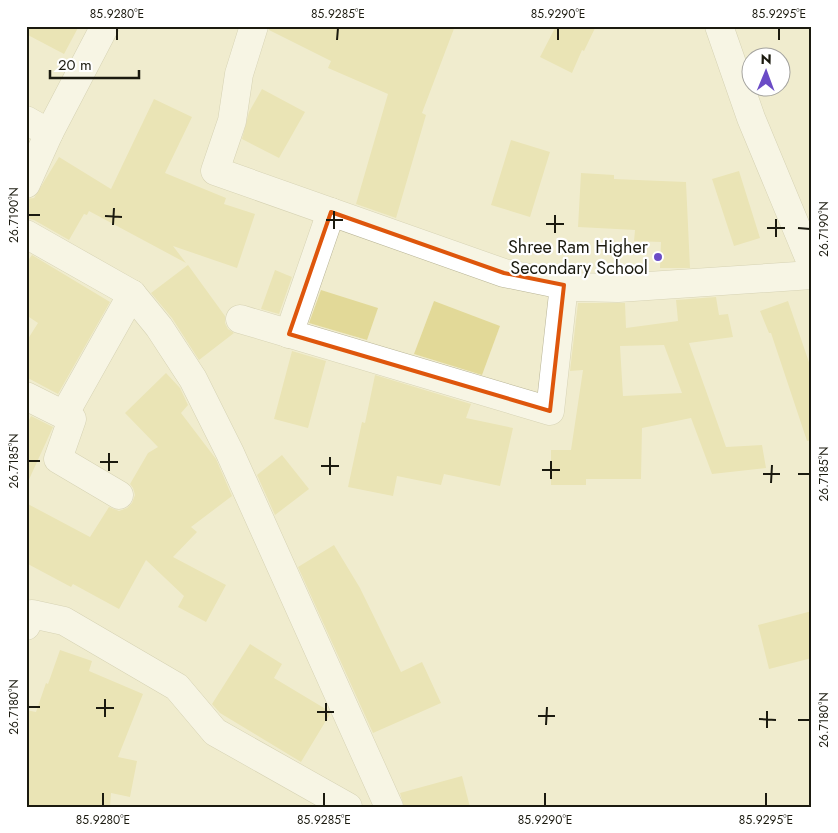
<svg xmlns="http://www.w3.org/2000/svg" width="838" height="833" font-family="Jost,sans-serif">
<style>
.building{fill:#e2d998;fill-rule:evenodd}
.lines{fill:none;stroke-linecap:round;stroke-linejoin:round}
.minor-casing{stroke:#b7b395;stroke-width:29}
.major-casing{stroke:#b7b395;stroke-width:29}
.minor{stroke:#fff;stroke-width:28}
.major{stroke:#fff;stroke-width:28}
.marked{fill:none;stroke:#de560c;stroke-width:4;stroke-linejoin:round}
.ticks{fill:none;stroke:#1b1a0f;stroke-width:2}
.poi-dot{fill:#6b4cc6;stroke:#fff;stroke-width:2}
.labels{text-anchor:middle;stroke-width:4.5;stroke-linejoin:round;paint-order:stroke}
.poi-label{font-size:18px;fill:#1b1a0f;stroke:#fff;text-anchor:end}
.neatline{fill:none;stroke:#1b1a0f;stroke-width:2}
.ticks-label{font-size:12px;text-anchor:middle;fill:#1b1a0f}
</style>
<rect width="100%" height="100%" fill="#f0ecce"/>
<!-- building -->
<g class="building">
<polygon points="26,26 79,26 64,54 26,34"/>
<polygon points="269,26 455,26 422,113 426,115 396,218 356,204 388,94 328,68 331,61 269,30"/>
<polygon points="556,26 596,26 584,51 582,50 572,73 540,57"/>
<polygon points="262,89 305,112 279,158 242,139 249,112"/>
<polygon points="154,99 192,117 165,173 226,198 224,204 255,214 237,268 173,246 186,263 89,211 87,215 84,214 69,240 34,220 26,218 26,199 34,198 59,157 111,189"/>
<polygon points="511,140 550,152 530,217 491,205"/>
<polygon points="739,171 760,238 734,246 712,179"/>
<polygon points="581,173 614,175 614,179 686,182 690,268 660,268 661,242 634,241 635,230 578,227"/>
<polygon points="32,255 110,302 58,394 26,377 26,342 38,323 26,315 26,263"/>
<polygon points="188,265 225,316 225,323 228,329 234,333 199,360 172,318 151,293"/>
<polygon points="275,270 292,277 279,314 261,309"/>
<polygon points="321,290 378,308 367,340 309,323"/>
<path d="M716,297L719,315L728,314L733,337L689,343L726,447L762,445L766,468L712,474L691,418L642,428L641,479H586V485H551V450H571L583,370L570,371L578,303H625L626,328L678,321L676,300ZM664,345L682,393L623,396L620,346Z"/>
<polygon points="434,301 500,326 482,375 414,354"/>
<polygon points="788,301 812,371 812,440 807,441 771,333 769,333 760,311"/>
<polygon points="292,351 326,361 308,428 274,419"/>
<polygon points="166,373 180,388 188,405 181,413 216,459 232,496 191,527 197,532 173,557 226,585 206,622 178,607 184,596 146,560 119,609 73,584 71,587 26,563 26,503 90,537 109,507 119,511 127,508 132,503 135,495 133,488 130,484 148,453 158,447 125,413"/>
<polygon points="375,375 471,404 466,418 513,428 500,486 444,474 441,485 397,476 393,496 348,487 362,422 365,423"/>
<polygon points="31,416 53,427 26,486 26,426"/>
<polygon points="282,455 309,489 275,515 257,475"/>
<polygon points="334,545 360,588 401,672 422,662 441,703 373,733 298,567"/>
<polygon points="812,611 812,658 769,669 758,625"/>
<polygon points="250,644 282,664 274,678 329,711 330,714 301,762 220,713 212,704"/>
<polygon points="60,650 92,661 89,671 143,694 118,757 137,761 130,797 111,793 110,807 26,807 26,710 36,712 46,683 48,684"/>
<polygon points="462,776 470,807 404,807 400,793"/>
</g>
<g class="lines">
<!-- minor casing -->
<g class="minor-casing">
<g id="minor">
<polyline points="254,26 239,74 232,121 215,171 504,273 573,287 618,288 812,275"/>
<polyline points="26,120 49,133"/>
<polyline points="26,184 49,133 105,26"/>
<polyline points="26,234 132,294 159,327 193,379 230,453 389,807"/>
<polyline points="240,319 550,411 564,285"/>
<polyline points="289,334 331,212"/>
<polyline points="26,396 72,419 58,459 119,495"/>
<polyline points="64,415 132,294"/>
<polyline points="26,626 32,614 64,621 177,687 215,732 348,807"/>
</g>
</g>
<!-- major casing -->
<g class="major-casing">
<polyline id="major" points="719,26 751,118 812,265"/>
</g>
<!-- minor -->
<use href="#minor" class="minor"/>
<!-- major -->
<use href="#major" class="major"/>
</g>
<!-- marked area -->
<path d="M0 0H838V833H0ZM331,212L504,273L564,285L550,411L289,334Z" fill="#f0ecce" fill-opacity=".55" fill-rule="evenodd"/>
<path class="marked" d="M331,212L504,273L564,285L550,411L289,334Z"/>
<!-- ticks -->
<path class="ticks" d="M117,40V28M337,40L338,28M558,40V28M779,40V28M28,215H40M105,216L122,217M326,220H343M546,224H564M113,225L114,208M767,228H785M798,228L810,229M334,229V211M555,233V215M776,237V219M28,461H40M100,462H118M321,466H339M542,470H560M109,471V453M763,474H780M798,474H810M330,475V457M551,479V461M771,483L772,465M28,707H40M96,708H114M317,712H334M538,716H555M105,717V699M759,719L776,720M798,720H810M326,721V703M546,725L547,707M767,728V711M103,806V793M324,806V793M545,806V793M766,806V793"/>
<!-- markers -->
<circle class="poi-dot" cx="658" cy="257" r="5"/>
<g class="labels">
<!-- poi labels -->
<g class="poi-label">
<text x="648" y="253">Shree Ram Higher<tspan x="648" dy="21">Secondary School</tspan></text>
</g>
</g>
<!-- border -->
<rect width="838" height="833" fill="none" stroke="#ffffff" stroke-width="55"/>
<!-- north arrow -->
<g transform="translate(766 72) rotate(1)"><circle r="24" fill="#ffffff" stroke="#a4a39f"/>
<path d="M0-4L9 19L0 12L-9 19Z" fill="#6b4cc6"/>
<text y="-8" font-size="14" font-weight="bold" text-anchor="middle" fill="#1b1a0f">N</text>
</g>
<!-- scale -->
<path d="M50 70v8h89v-8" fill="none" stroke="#1b1a0f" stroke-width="2.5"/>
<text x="58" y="70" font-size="15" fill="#1b1a0f" stroke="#ffffff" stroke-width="4" paint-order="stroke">20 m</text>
<rect x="28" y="28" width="782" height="778" class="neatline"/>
<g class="ticks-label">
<text x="117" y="18">85.9280°E</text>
<text x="338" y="18">85.9285°E</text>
<text x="558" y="18">85.9290°E</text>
<text x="779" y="18">85.9295°E</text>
<text transform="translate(14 215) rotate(-90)" y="4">26.7190°N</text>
<text transform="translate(824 229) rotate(-90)" y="4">26.7190°N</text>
<text transform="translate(14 461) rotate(-90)" y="4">26.7185°N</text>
<text transform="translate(824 474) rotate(-90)" y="4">26.7185°N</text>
<text transform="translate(14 707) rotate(-90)" y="4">26.7180°N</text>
<text transform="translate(824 720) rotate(-90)" y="4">26.7180°N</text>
<text x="103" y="824">85.9280°E</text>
<text x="324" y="824">85.9285°E</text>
<text x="545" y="824">85.9290°E</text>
<text x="766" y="824">85.9295°E</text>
</g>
</svg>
